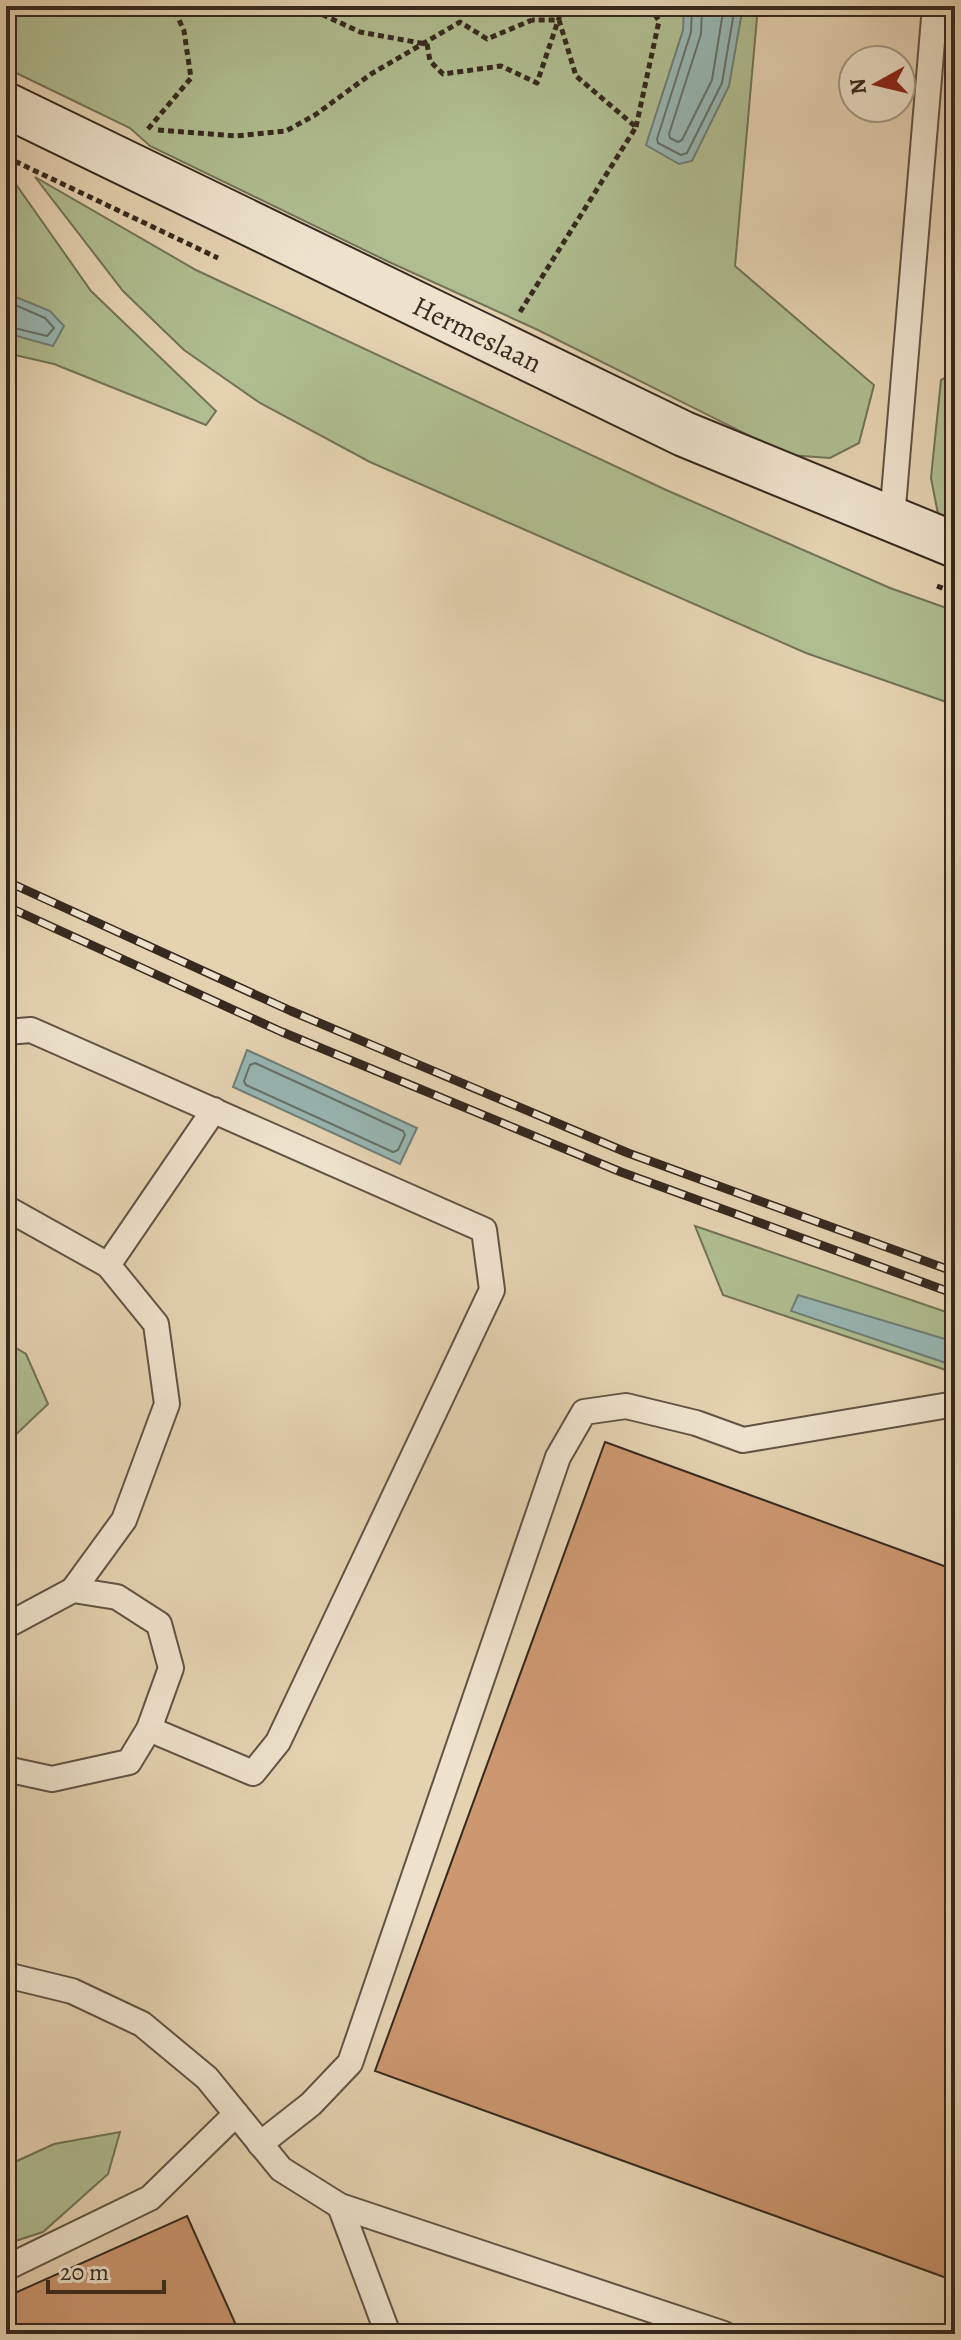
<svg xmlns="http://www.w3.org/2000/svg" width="961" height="2340" font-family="Alegreya,serif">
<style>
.green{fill:#afbd90;stroke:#727358;stroke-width:2}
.water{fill:#97b6b2;stroke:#707e77;stroke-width:2}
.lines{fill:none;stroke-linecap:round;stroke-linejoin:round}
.shore{stroke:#667068;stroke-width:2}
.building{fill:#cd9770;stroke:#36291f;stroke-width:2}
.lane-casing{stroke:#625344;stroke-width:28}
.secondary-casing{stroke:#36291f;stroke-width:48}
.path{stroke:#36291f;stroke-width:5;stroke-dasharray:6 4;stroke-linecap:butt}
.lane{stroke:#eee2cc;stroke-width:24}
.secondary{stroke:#eee2cc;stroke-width:44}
.rail-casing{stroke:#36291f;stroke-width:9}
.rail{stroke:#eee2cc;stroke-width:6;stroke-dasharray:18;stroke-linecap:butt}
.labels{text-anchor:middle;stroke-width:8;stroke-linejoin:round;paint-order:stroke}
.street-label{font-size:28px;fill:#36291f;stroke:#eee2cc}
</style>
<rect width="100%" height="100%" fill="#e5d2b1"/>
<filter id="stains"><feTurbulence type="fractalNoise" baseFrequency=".0025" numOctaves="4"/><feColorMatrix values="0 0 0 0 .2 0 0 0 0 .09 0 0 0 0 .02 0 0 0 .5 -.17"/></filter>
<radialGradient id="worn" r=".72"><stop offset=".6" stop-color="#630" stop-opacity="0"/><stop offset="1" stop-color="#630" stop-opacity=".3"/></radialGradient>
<!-- green -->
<g class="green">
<polygon points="10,6 758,6 735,266 874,385 859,443 830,458 788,455 538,330 387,261 150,146 130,128 6,68 6,14"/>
<polygon points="35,177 196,270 664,489 890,588 955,611 955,705 806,653 370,462 260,403 184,350 123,291"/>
<polygon points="15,183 91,291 216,411 206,425 54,364 6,353 6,185"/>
<polygon points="955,373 955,526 939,519 931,478 941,380"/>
<polygon points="695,1226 955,1315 955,1373 723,1295"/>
<polygon points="6,1342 26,1354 48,1404 6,1444"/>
<polygon points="120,2132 108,2174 43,2232 6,2244 6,2166 54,2144"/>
</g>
<!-- water -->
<g class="water">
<polygon points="684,6 743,6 729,86 692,161 679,164 646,145 683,30"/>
<polygon points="6,293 50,311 64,326 53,346 6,333"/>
<polygon points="247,1050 417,1128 400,1164 233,1087"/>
<polygon points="798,1295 955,1342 955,1366 791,1311"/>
</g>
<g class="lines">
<!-- shore -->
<g class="shore">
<polyline points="692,6 691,32 657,139 658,143 681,155 687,153 722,83 735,6"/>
<polyline points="702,6 701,34 669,134 670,138 678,142 682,140 712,80 724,6"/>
<polyline points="6,301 45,318 54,328 47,336 6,326"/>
<polygon points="255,1063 403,1131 405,1135 398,1150 393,1152 246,1085 244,1081 250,1065"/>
</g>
</g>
<!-- building -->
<g class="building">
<polygon points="605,1442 955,1570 955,2281 375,2071"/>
<polygon points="187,2216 240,2334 6,2334 6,2297"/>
</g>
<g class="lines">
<!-- lane casing -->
<g class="lane-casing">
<g id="lane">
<polyline points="892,519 935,6"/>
<polyline points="6,1032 31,1030 484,1230 492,1290 278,1742 253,1773 149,1729 171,1668 159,1624 117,1597 73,1590 6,1626"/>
<polyline points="6,1208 108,1265 156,1324 167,1404 124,1520 73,1590"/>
<polyline points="108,1265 214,1110"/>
<polyline points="6,1769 52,1779 129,1762 149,1729"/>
<polyline points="6,1975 72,1991 142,2024 207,2078 281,2169 340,2206 724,2334"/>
<polyline points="260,2144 311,2104 350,2063 558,1457 584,1412 626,1406 696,1423 743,1440 955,1404"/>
<polyline points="340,2206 388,2334"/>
<polyline points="6,2268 150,2198 236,2114"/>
</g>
</g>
<!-- secondary casing -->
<g class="secondary-casing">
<g id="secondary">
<path id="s1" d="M6,105L684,434L955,545"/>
</g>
</g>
<!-- path -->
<g class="path">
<polyline points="304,6 360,32 426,44"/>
<polyline points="427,44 430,61 443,74 501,66 537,83 563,6"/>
<polyline points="636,127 659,21 649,6"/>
<polyline points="148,129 191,78 184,31 173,6"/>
<polyline points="158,130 236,136 286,131 315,115 371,74 460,22 487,39 532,20 526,6"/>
<polyline points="6,157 218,258"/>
<polyline points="520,312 636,127 576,76 559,20 532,20"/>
<polyline points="937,586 955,593"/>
</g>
<!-- lane -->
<use href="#lane" class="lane"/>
<!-- secondary -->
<use href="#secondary" class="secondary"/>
<!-- rail casing -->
<g class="rail-casing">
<g id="rail">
<polyline points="6,881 291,1011 628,1153 955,1272"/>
<polyline points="6,906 282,1032 621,1172 955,1294"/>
</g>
</g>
<!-- rail -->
<use href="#rail" class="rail"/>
</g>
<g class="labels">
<!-- street labels -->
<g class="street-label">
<text dy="10" stroke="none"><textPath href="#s1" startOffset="524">Hermeslaan</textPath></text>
</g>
</g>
<!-- margin -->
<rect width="961" height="2340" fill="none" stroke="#e5d2b1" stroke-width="32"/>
<rect x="8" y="8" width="945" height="2324" fill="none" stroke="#36291f" stroke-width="4"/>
<rect x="16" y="16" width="929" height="2308" fill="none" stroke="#36291f" stroke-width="2"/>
<!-- north arrow -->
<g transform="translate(877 84) rotate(262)"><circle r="38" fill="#eee2cc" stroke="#a49887" stroke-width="2"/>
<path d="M0-6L14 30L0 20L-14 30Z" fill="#8f2418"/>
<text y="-12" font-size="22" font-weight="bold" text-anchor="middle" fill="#36291f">N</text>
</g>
<!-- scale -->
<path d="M48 2280v12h116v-12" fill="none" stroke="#36291f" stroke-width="4"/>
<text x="60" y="2280" font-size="24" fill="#36291f" stroke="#eee2cc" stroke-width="6" paint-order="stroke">20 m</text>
<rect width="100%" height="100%" filter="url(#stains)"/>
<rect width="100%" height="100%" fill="url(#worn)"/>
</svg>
